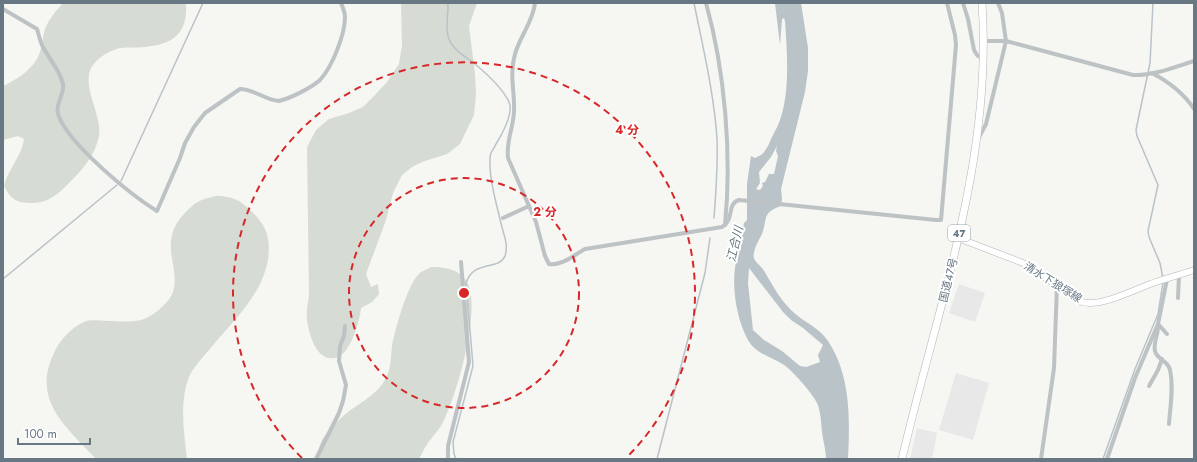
<svg xmlns="http://www.w3.org/2000/svg" width="1197" height="462" font-family="Jost,'Noto Sans JP',sans-serif">
<style>
.built{fill:#e7e8e7}
.green{fill:#d6dbd3}
.water{fill:#b9c3c8;fill-rule:evenodd}
.lines{fill:none;stroke-linecap:round;stroke-linejoin:round}
.stream{stroke:#b9c3c8;stroke-width:1.5}
.secondary-casing{stroke:#b0b6ba;stroke-width:7}
.highway-casing{stroke:#b1b5b8;stroke-width:8}
.street{stroke:#bdc2c5;stroke-width:4}
.secondary{stroke:#fff;stroke-width:6}
.highway{stroke:#fff;stroke-width:7}
.ring{fill:none;stroke:#d62828;stroke-width:2;stroke-dasharray:7 5}
.labels{text-anchor:middle;stroke-width:4;stroke-linejoin:round;paint-order:stroke}
.shield{fill:#fff;stroke:#95a0a8;stroke-width:1}
.shield-label{font-size:10px;font-weight:bold;fill:#677783}
.street-label{font-size:11px;fill:#677783;stroke:#fff}
.water-label{font-size:12px;font-style:italic;fill:#63777f;stroke:#fff}
.centre{fill:#d62828;stroke:#fff;stroke-width:2}
.ring-label{font-size:12px;text-anchor:middle;font-weight:bold;fill:#d62828;stroke:#fff;stroke-width:4;stroke-linejoin:round;paint-order:stroke}
</style>
<rect width="100%" height="100%" fill="#f6f6f3"/>
<!-- built -->
<g class="built">
<polygon points="959,284 985,293 975,322 949,313"/>
<polygon points="956,373 989,383 973,440 939,430"/>
<polygon points="917,428 937,433 932,459 910,459"/>
</g>
<!-- green -->
<g class="green">
<path d="M63,3H186C188,34 173,44 145,47C137,48 128,47 120,48C109,51 100,56 93,65C79,83 103,116 99,136C95,156 82,170 68,184C58,194 48,203 32,203C16,203 11,199 4,186C8,169 22,156 24,139L18,136L3,140V86C16,80 29,72 37,59C42,50 42,39 45,29C49,19 56,11 63,3Z"/>
<path d="M401,3H477L469,26L475,74L476,95L474,115L460,144L447,154L422,162L412,167L402,175L393,193L386,220L366,274L371,287L378,284L379,294L372,302L361,308C360,320 351,352 338,357C317,365 309,334 307,320C306,312 308,303 309,295L307,147L316,130L329,119L349,113L363,107L375,95L387,82L399,64L402,45Z"/>
<path d="M216,196C236,196 244,203 257,217C269,231 270,243 268,260C261,297 232,322 209,350C202,358 193,368 189,377C179,403 184,432 187,459H96C66,426 30,400 55,351C60,340 72,327 84,322C92,319 100,321 108,321C119,321 134,323 144,319C153,316 164,306 170,298C186,273 154,244 185,213C195,202 201,199 216,196Z"/>
<path d="M431,267C445,267 461,269 468,284C481,311 456,400 441,426C437,432 432,437 428,443C424,448 422,454 419,459H314C318,454 319,448 321,442C325,434 332,427 338,421C355,403 382,396 389,370C391,363 391,354 392,346C395,329 407,287 418,275C421,271 426,270 431,267Z"/>
</g>
<!-- water -->
<path class="water" d="M775,3H801L808,48V71L805,92L781,189L782,198L781,206C761,213 768,219 762,234C759,240 755,246 754,253C752,260 758,263 762,268C766,273 769,280 773,286C778,295 784,303 791,310C803,322 819,327 828,341C851,376 850,419 848,459H826C826,450 823,441 822,432C821,423 821,414 818,405C814,395 793,371 784,365C772,357 756,354 748,340C737,320 732,290 735,268C737,253 742,238 744,223L747,220V184L751,156L755,158C765,155 768,146 772,137C775,131 779,124 781,117C790,88 787,52 785,21L784,18L782,19L780,45ZM777,146L776,151L778,156L774,174H769L765,182L762,183L763,186L760,190L756,189L760,183L759,172L771,157ZM749,268L783,312L791,320L803,328L823,345L818,355L820,362L806,367L800,366L782,351L764,340L753,330L748,283Z"/>
<g class="lines">
<!-- stream -->
<g class="stream">
<path d="M447,3L448,6C448,15 445,30 449,39C453,50 466,57 475,64C487,74 502,87 509,102C514,113 502,134 496,144C494,149 490,152 490,158C489,178 496,203 501,223C503,234 509,244 505,256C499,271 474,259 466,283L473,366L453,442L454,454L456,459"/>
<path d="M694,3C703,48 714,93 717,139C718,165 716,192 714,218"/>
<polyline points="1153,3 1150,63 1136,130 1137,136 1158,185 1148,231 1149,237 1160,263 1163,278"/>
<polyline points="121,181 203,3"/>
<polyline points="3,279 117,185"/>
<polyline points="657,459 705,273 710,238"/>
<polyline points="1103,459 1135,369 1158,314 1163,282"/>
</g>
<!-- secondary casing -->
<g class="secondary-casing">
<path id="secondary" d="M958,238L1023,263L1082,302C1100,307 1132,291 1150,284C1164,279 1179,275 1194,270"/>
</g>
<!-- highway casing -->
<g class="highway-casing">
<path id="highway" d="M902,459C937,308 993,160 982,3"/>
</g>
<!-- street -->
<g class="street">
<path d="M535,3C533,22 520,36 515,54C509,75 515,92 514,112C513,129 506,141 508,158L536,222L545,256L549,264C562,266 574,255 585,249L722,227C735,220 726,204 739,200L936,220H941L956,45L955,35L947,3"/>
<path d="M706,3C725,71 732,155 725,225"/>
<polyline points="963,3 968,19 974,50 977,55 983,59"/>
<path d="M3,9L37,29C39,35 40,42 43,47C49,59 60,70 63,84C65,94 55,103 58,114C67,143 131,195 157,211L180,158L185,143L194,127L205,113L240,89C254,89 265,100 279,101C291,98 311,88 320,80C332,67 345,35 345,17C345,12 343,8 341,3"/>
<path d="M984,41H1006L1133,75C1153,76 1175,67 1194,61"/>
<path d="M1152,73C1169,82 1183,92 1194,109"/>
<polyline points="977,141 986,124 1006,41 1002,13 998,3"/>
<polyline points="503,218 529,206"/>
<polyline points="1178,298 1179,275"/>
<polyline points="1158,324 1167,334"/>
<path d="M1158,327C1158,335 1153,343 1155,351C1157,360 1169,361 1170,370C1174,388 1170,407 1169,424"/>
<polyline points="1149,386 1158,370 1162,359"/>
<polyline points="316,459 339,413 343,401 346,385 339,361 340,346 344,336 345,326"/>
<polyline points="448,459 448,446 469,362 461,262"/>
<polyline points="1041,459 1054,368 1057,285"/>
<polyline points="1107,459 1135,378 1158,324 1167,279"/>
</g>
<!-- secondary -->
<use href="#secondary" class="secondary"/>
<!-- highway -->
<use href="#highway" class="highway"/>
</g>
<!-- distance rings -->
<g class="ring">
<circle cx="464" cy="293" r="115"/>
<path d="M302 458A231 231 0 1 1 626 458"/>
</g>
<g class="labels">
<!-- shield labels -->
<rect class="shield" x="948" y="225" width="22" height="16" rx="3"/>
<g class="shield-label">
<text x="959" y="237">47</text>
</g>
<!-- street labels -->
<g class="street-label">
<text transform="translate(948 280) rotate(-76)" y="4">国道47号</text>
<text transform="translate(1053 282) rotate(32)" y="4">清水下狼塚線</text>
</g>
<!-- water labels -->
<g class="water-label">
<text transform="translate(735 244) rotate(-77)" y="4">江合川</text>
</g>
</g>
<circle cx="464" cy="293" r="6" class="centre"/>
<g class="ring-label">
<text x="627" y="134">4 分</text>
<text x="545" y="216">2 分</text>
</g>
<!-- border -->
<rect width="1197" height="462" fill="none" stroke="#677783" stroke-width="8"/>
<!-- scale -->
<path d="M18 438v6h72v-6" fill="none" stroke="#677783" stroke-width="2"/>
<text x="24" y="438" font-size="12" fill="#677783" stroke="#ffffff" stroke-width="3" paint-order="stroke">100 m</text>
</svg>
